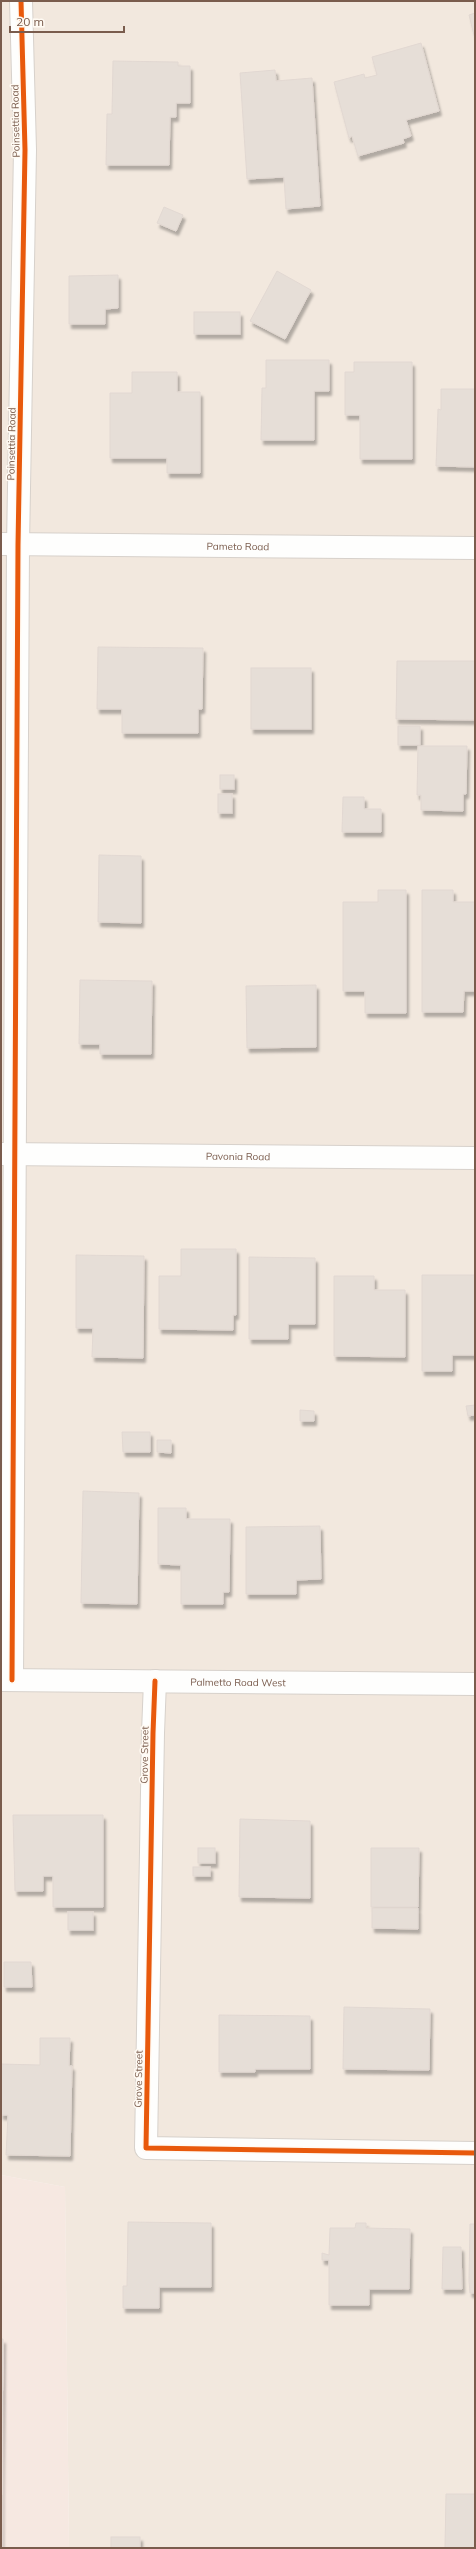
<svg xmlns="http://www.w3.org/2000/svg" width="476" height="2549" font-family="Mulish,sans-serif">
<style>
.residential{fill:#f2e8de}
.commercial{fill:#f6e8e1}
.building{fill:#e6ded7;stroke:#e2d8d2;filter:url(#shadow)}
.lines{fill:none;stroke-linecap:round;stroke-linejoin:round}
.minor-casing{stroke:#d7d1cb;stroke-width:24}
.minor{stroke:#fefefd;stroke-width:22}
.cycleway-casing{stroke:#fffaf3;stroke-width:8}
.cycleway{stroke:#e8590c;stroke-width:5}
.labels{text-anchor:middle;stroke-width:3;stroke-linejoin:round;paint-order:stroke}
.street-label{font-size:10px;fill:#7a5c4d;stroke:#fffaf3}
</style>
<defs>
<filter id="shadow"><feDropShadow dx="2.5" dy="4.5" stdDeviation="1" flood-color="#0004"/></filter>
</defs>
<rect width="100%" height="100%" fill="#f9f5f0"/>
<!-- residential -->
<polygon class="residential" points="1,1 475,1 475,2548 69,2548 65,2187 1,2175"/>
<!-- commercial -->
<polygon class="commercial" points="1,2175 65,2187 69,2548 1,2548"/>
<!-- building -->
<g class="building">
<polygon points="475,13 475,39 469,15"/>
<polygon points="421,43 439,111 406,120 411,136 403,139 404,143 358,156 352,136 349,138 334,82 364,74 365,78 377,75 372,57"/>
<polygon points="113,61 178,62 178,66 190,66 190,103 176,103 176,117 170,117 169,165 106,165 107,114 112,114"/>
<polygon points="275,70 276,81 312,78 320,206 286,209 284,177 247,179 240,73"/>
<polygon points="164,207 183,215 176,231 157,223"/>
<polygon points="277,271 311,290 285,339 250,321"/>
<polygon points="118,275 118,308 105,309 105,324 69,324 69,276"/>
<rect x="194" y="312" width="46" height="22"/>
<polygon points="266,360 329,360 329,391 314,391 314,440 261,440 262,388 266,388"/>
<polygon points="354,362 412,362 412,459 360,459 360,415 345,415 345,372 354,372"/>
<polygon points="132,372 177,372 177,392 200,392 200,473 167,473 167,458 110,458 110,393 132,393"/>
<polygon points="441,389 475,389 475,467 436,466 438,409 441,410"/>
<polygon points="98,647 203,648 202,709 198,709 198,733 122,733 122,709 97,709"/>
<polygon points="397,661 475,661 475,720 396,719"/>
<rect x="251" y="668" width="60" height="61"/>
<rect x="398" y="726" width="22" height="19"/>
<polygon points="418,746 467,746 466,794 463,794 463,811 421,810 421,795 417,795"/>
<rect x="220" y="775" width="14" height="14"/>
<rect x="218" y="794" width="14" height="19"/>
<polygon points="343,797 364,797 364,809 381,809 381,832 342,832"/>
<polygon points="99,855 141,856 141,923 98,922"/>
<polygon points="378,890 406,890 406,1013 365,1013 365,991 343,991 343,902 378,902"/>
<polygon points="422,890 453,890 453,902 475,902 475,991 464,991 463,1012 422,1012"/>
<polygon points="80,980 152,981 151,1054 100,1054 100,1044 79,1044"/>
<polygon points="316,985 316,1047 247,1048 246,986"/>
<polygon points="181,1249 236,1249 236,1315 233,1315 233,1330 159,1329 159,1276 181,1276"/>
<polygon points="76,1255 144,1256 143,1358 92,1357 93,1328 76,1328"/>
<polygon points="249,1257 315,1258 315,1324 288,1324 288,1339 249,1339"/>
<polygon points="422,1275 475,1275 475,1355 452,1355 452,1371 422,1371"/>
<polygon points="334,1276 374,1276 374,1290 405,1290 405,1357 334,1356"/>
<polygon points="475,1405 475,1415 468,1416 466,1406"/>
<polygon points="300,1410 314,1411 314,1421 300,1421"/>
<polygon points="122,1432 150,1432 150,1452 123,1452"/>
<polygon points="157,1440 171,1440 171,1453 157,1452"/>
<polygon points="83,1491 139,1493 137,1604 81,1603"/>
<polygon points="158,1508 186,1508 186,1519 230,1519 229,1592 223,1592 223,1604 181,1604 181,1565 158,1564"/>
<polygon points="320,1526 321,1579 296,1580 296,1594 246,1594 246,1527"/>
<polygon points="13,1815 103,1815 103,1907 53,1907 53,1876 43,1876 43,1891 15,1891"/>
<polygon points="240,1819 310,1821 310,1898 239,1897"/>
<rect x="198" y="1848" width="17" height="15"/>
<polygon points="371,1848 419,1848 418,1907 371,1907"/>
<rect x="193" y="1867" width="17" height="9"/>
<polygon points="372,1908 418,1908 418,1929 372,1928"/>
<rect x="68" y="1912" width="25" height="18"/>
<polygon points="4,1962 31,1962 32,1987 4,1987"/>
<polygon points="344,2007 430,2009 429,2070 343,2069"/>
<polygon points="219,2015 310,2016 310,2069 255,2069 255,2072 219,2072"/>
<polygon points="40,2038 70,2038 69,2066 72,2066 70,2156 6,2155 8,2115 1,2115 1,2064 40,2065"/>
<polygon points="128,2222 211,2223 211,2287 159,2287 159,2308 123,2308 123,2286 127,2286"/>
<polygon points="356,2223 366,2223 366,2228 410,2229 409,2289 369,2289 369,2305 329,2305 329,2260 322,2260 322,2253 329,2255 330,2228 355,2228"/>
<polygon points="470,2224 475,2224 475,2293 470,2293 469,2281"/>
<polygon points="443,2247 461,2247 462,2289 442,2289"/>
<polygon points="1,2339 3,2339 1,2548"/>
<polygon points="446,2494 475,2494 475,2548 445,2548"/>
<rect x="111" y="2537" width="29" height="11"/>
</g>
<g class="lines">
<!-- minor casing -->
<g class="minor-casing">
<g id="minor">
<path id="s1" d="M1,544L475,548"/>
<path id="s2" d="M1,1154L475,1158"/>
<path id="s3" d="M1,1680L475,1684"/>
<polyline points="12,1680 18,545 25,150 21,1"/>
<polyline points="155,1681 153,1733 146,2148 475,2153"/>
</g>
</g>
<!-- minor -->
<use href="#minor" class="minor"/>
<!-- cycleway casing -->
<g class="cycleway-casing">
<g id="cycleway">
<polyline points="12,1680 18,545 25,150 21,1"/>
<polyline points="155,1681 153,1733 146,2148 475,2153"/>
</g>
</g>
<!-- cycleway -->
<use href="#cycleway" class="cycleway"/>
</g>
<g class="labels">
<!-- street labels -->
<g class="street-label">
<text transform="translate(15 121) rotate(-91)" y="4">Poinsettia Road</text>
<text transform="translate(11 444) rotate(-89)" y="4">Poinsettia Road</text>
<text dy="4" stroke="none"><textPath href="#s1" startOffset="237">Pameto Road</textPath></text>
<text dy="4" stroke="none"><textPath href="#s2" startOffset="237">Pavonia Road</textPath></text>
<text dy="4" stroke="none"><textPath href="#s3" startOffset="237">Palmetto Road West</textPath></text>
<text transform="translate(144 1755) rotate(-89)" y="4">Grove Street</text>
<text transform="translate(138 2079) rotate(-89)" y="4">Grove Street</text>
</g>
</g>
<!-- border -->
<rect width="476" height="2549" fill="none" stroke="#7a5c4d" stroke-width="4"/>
<!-- scale -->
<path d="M10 26v6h114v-6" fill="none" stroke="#7a5c4d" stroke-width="2"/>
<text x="16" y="26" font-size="12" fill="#7a5c4d" stroke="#fffaf3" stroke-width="3" paint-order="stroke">20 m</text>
</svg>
